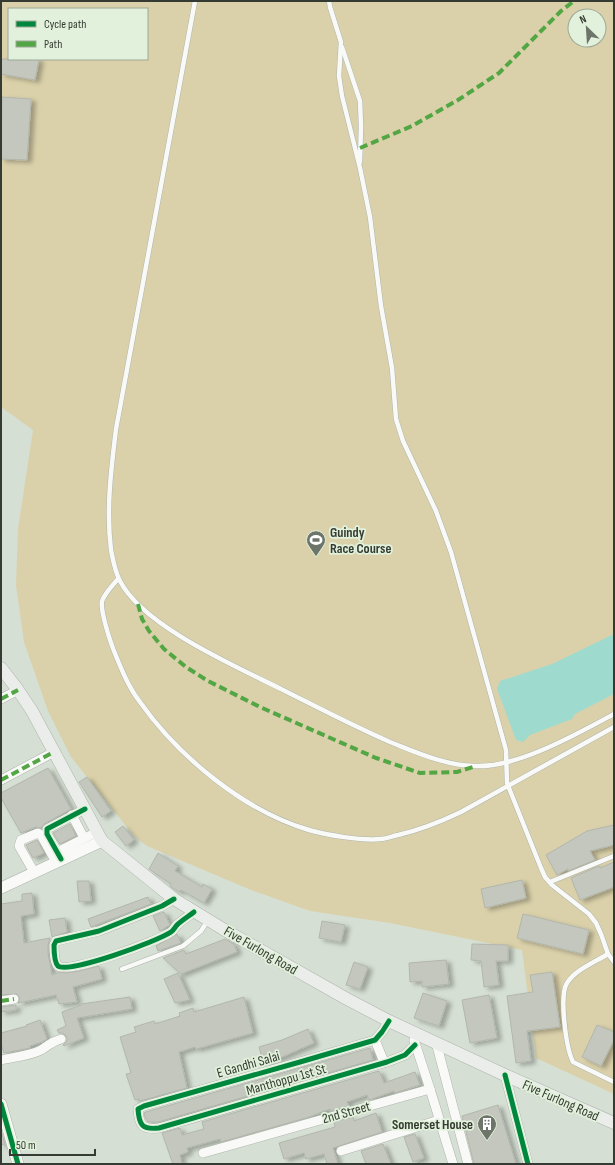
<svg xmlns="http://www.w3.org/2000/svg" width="615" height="1165" font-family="'Sofia Sans Condensed',sans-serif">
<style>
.green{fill:#dad1aa;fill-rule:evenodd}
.water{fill:#9edbce}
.building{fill:#c3c7bd;stroke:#b2b6ac;filter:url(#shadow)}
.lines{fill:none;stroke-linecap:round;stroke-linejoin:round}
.service-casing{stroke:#aeb5ac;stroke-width:5.5}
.minor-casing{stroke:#aeb5ac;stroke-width:10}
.tertiary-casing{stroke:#aeb5ac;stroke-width:12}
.secondary-casing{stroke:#aeb5ac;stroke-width:13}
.service{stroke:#f9faf8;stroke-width:4.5}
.minor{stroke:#f9faf8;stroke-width:9}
.tertiary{stroke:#f9faf8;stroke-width:11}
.secondary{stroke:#eaedea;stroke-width:12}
.quiet{stroke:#53a644;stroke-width:4;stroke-dasharray:8 4;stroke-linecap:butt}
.cycleway-casing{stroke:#e2f1db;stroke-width:8}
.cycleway{stroke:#00873e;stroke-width:5}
.labels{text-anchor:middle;stroke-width:3.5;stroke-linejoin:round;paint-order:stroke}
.poi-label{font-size:14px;font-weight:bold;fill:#353b32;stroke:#e2f1db;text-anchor:start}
.street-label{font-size:14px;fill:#353b32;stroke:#e2f1db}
</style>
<defs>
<filter id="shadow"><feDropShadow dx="4.5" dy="2.5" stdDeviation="2" flood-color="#0004"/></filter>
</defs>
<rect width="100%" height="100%" fill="#d6dfd3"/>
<!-- green -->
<path class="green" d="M1,1H614V1094L536,1058L522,950L390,923L310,911L251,890L147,846L134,836L71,757L48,711L24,642L16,585L18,529L33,430L1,407ZM9,9H147V59H9ZM575,16H599V40H575Z"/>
<!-- water -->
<polygon class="water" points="614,634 614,694 575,714 572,719 530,735 523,742 516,740 497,689 500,681 552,664"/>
<!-- building -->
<g class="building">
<polygon points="1,59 39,59 35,80 1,74"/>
<polygon points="2,97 31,99 27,160 1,159"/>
<polygon points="48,768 71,809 44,824 41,828 36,827 21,833 1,798 1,793"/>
<polygon points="87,777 111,811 102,817 79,782"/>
<polygon points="70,824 76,836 60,844 53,833"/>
<polygon points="614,825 614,845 590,851 595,860 568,871 568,869 557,875 546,855 587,831"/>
<polygon points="123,826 134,840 126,846 115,832"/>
<polygon points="37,840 44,853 33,858 26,845"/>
<polygon points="158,853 178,866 175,871 202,887 203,884 212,889 204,903 181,890 180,892 172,888 170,886 171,884 149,869"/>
<polygon points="614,862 614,887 580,900 571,878 599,866 600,868"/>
<polygon points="522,880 526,898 485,908 481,889"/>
<polygon points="77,881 89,881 91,901 79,902"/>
<polygon points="32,893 34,914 21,916 24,943 50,938 48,945 48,953 52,975 60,972 66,973 79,971 99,966 102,979 73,987 77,1002 59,1004 56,995 18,1003 20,998 17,994 1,995 1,904 22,901 22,894"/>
<polygon points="148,897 151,904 91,927 88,919"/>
<polygon points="164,912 170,925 160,931 153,916"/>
<polygon points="523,914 589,930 583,954 517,938"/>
<polygon points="65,918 67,932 52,937 49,920"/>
<polygon points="322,921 345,925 341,942 319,938"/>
<polygon points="177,934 181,943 158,951 156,946"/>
<polygon points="225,939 234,944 237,952 181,974 163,958 184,950 186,954"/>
<polygon points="472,944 508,945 508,961 496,961 499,985 484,987 481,961 471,960"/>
<polygon points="446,960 449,984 422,987 422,981 410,982 409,963"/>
<polygon points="354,962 368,967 360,989 346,985"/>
<polygon points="552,972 560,1027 527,1031 531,1061 516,1063 507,996 533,992 530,975"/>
<polygon points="178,973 190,1000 175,1003 164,979"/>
<polygon points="423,993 447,1001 439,1026 414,1018"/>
<polygon points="489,995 497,1038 470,1043 462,1000"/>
<polygon points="130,997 132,1009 77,1018 84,1038 64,1046 63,1045 67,1041 67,1037 63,1033 59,1033 57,1030 66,1026 62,1012 81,1005 81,1004"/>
<polygon points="244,997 253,1033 196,1049 195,1047 179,1052 187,1088 140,1101 139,1099 135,1100 126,1074 131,1073 120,1037 136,1032 134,1027 154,1021 155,1024 180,1016 179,1013 193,1008 194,1012"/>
<polygon points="16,1005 16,1010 1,1012 1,1007"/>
<polygon points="40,1020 47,1039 42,1042 30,1046 30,1048 4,1053 1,1044 1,1033 27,1026 26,1025"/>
<polygon points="597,1025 614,1032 614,1040 601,1066 582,1057"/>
<polygon points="308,1029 314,1043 264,1065 259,1047 282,1040"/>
<polygon points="370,1048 373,1060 158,1122 148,1122 145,1117 144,1113 146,1112"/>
<polygon points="379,1071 384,1083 415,1072 420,1085 395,1093 394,1091 369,1100 367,1095 347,1102 349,1106 330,1111 330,1109 306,1118 221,1142 220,1139 187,1148 188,1152 180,1155 182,1164 173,1164 162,1133 180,1128 182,1135 204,1129 202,1122"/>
<polygon points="498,1105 516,1164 474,1164 462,1116"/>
<polygon points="376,1113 382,1132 333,1148 338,1164 327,1164 324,1154 306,1159 304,1153 284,1159 279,1143 335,1127 334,1122 353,1117 354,1121"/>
<polygon points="1,1130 5,1144 1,1145"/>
<polygon points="415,1134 424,1158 413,1162 404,1137"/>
<polygon points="383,1144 391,1164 366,1164 361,1151"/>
</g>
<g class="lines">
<!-- service casing -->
<g class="service-casing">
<g id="service">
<path d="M195,1L116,429C111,470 106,509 111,550C113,560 115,572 120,581C143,626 235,666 281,689C317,707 353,726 390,742C418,753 444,765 475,766C517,768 577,734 614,714"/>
<polyline points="329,1 330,7 341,42 339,76 342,96 360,168 370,217 381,306 392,368 396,419 403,441 436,511 451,552 506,750 507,783 541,868 545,877 552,885 589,914 596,923 601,934 608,954 614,962"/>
<polyline points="342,47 360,101 361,126 360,162"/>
<path d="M118,579C113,585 105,593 102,601C100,610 110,641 114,651C121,668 128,687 140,702C178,756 244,811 309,830C327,835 361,841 381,839C386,839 393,836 398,835C420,830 440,822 461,812L614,727"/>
<polyline points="550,882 614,856"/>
<path d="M608,954C595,962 575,970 567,983C559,996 566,1048 573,1062L614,1082"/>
<polyline points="122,969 183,946 201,931 208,920"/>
</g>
</g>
<!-- minor casing -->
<g class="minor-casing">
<g id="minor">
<polyline points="1,699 18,690"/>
<polyline points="1,780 54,752"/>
<polyline points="72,815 84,838"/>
<polyline points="56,849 47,834 47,829 85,809"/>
<polyline points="57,852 97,832"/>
<polyline points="34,872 19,846 21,840 38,833 41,835 56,862"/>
<path d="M174,899L162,906L99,931L56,941L54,945C54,950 54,962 58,966C69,974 158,941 171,932C174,930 175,927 177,925C182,920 189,916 194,912"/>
<polyline points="1,1001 14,999"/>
<path d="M389,1021L382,1032L375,1040L300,1062L144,1106L138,1109C139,1125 142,1130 159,1128L387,1062L405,1055L415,1045"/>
<polyline points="375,1040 384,1062"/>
<polyline points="436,1042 468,1164"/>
<path d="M1,1060C14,1057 29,1056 41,1050C50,1045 50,1042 61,1039"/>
<polyline points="505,1075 528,1164"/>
<polyline points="430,1089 453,1164"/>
<polyline points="341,1151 439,1120"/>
<polyline points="203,1153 430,1089 414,1040"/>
</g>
</g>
<!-- tertiary casing -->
<g class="tertiary-casing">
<g id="tertiary">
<polyline points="1,888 102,841"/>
<polyline points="1,1104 18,1164"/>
</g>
</g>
<!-- secondary casing -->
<g class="secondary-casing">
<polyline id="secondary" points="1,668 18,690 32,711 102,841 174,899 223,929 347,999 389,1021 505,1075 614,1123"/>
</g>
<!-- service -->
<use href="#service" class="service"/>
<!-- minor -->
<use href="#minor" class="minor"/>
<!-- tertiary -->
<use href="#tertiary" class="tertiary"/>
<!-- secondary -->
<use href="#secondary" class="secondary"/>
<!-- quiet -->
<g class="quiet">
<polyline points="360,148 412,126 458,100 499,73 561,11 574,1"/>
<polyline points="138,604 142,619 149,631 164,649 186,667 208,681 260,707 376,758 420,773 457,772 476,766"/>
<polyline points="1,699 18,690"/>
<polyline points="1,780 54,752"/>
<polyline points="1,1001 14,999"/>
</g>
<!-- cycleway casing -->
<g class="cycleway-casing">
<g id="cycleway">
<polyline points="61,859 47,834 47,829 85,809"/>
<path d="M174,899L162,906L99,931L56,941L54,945C54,950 54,962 58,966C69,974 158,941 171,932C174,930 175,927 177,925C182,920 189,916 194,912"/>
<path d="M389,1021L382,1032L375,1040L300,1062L144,1106L138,1109C139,1125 142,1130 159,1128L387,1062L405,1055L415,1045"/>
<polyline points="505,1075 528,1164"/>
<polyline points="1,1104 18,1164"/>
</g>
</g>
<!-- cycleway -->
<use href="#cycleway" class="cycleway"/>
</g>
<!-- icons -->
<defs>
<g id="stadium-pin" transform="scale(1)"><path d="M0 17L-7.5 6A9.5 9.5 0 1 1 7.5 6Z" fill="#6d746a" stroke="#e2f1db"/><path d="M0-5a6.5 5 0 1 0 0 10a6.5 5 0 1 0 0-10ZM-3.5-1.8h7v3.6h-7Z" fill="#fff"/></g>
<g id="building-pin" transform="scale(1)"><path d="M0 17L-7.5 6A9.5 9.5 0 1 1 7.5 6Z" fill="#6d746a" stroke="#e2f1db"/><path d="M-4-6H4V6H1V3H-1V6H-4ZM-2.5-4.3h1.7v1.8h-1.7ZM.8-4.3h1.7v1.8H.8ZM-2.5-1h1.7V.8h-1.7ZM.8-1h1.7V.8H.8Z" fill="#fff"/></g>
</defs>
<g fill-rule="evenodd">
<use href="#stadium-pin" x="316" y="540"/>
<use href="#building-pin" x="487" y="1124"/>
</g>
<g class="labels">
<!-- poi labels -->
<g class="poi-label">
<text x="330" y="537">Guindy<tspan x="330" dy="16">Race Course</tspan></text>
<text x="473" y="1129" text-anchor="end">Somerset House</text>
</g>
<!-- street labels -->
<g class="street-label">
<text transform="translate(261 950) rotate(30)" y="5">Five Furlong Road</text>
<text transform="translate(248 1064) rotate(-16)" y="5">E Gandhi Salai</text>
<text transform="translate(286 1079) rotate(-16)" y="5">Manthoppu 1st St</text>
<text transform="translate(561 1100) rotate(24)" y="5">Five Furlong Road</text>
<text transform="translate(346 1112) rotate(-16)" y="5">2nd Street</text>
</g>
</g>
<!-- border -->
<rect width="615" height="1165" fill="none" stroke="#353b32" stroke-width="4"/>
<!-- legend -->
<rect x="8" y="8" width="140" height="52" fill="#e2f1db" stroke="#9da897"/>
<rect x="16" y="21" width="20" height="6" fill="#00873e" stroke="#9da897"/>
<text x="44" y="28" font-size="12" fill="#353b32">Cycle path</text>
<rect x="16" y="41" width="20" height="6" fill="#53a644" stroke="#9da897"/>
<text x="44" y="48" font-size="12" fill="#353b32">Path</text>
<!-- north arrow -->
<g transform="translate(587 28) rotate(335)"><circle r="19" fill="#e2f1db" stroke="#9da897"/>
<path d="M0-3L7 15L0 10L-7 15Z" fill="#6d746a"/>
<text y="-6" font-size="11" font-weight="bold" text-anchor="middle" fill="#353b32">N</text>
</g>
<!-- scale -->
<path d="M10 1149v6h85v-6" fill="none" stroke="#353b32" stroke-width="2"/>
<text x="16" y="1149" font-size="12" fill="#353b32" stroke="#e2f1db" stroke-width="3" paint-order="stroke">50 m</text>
</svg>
